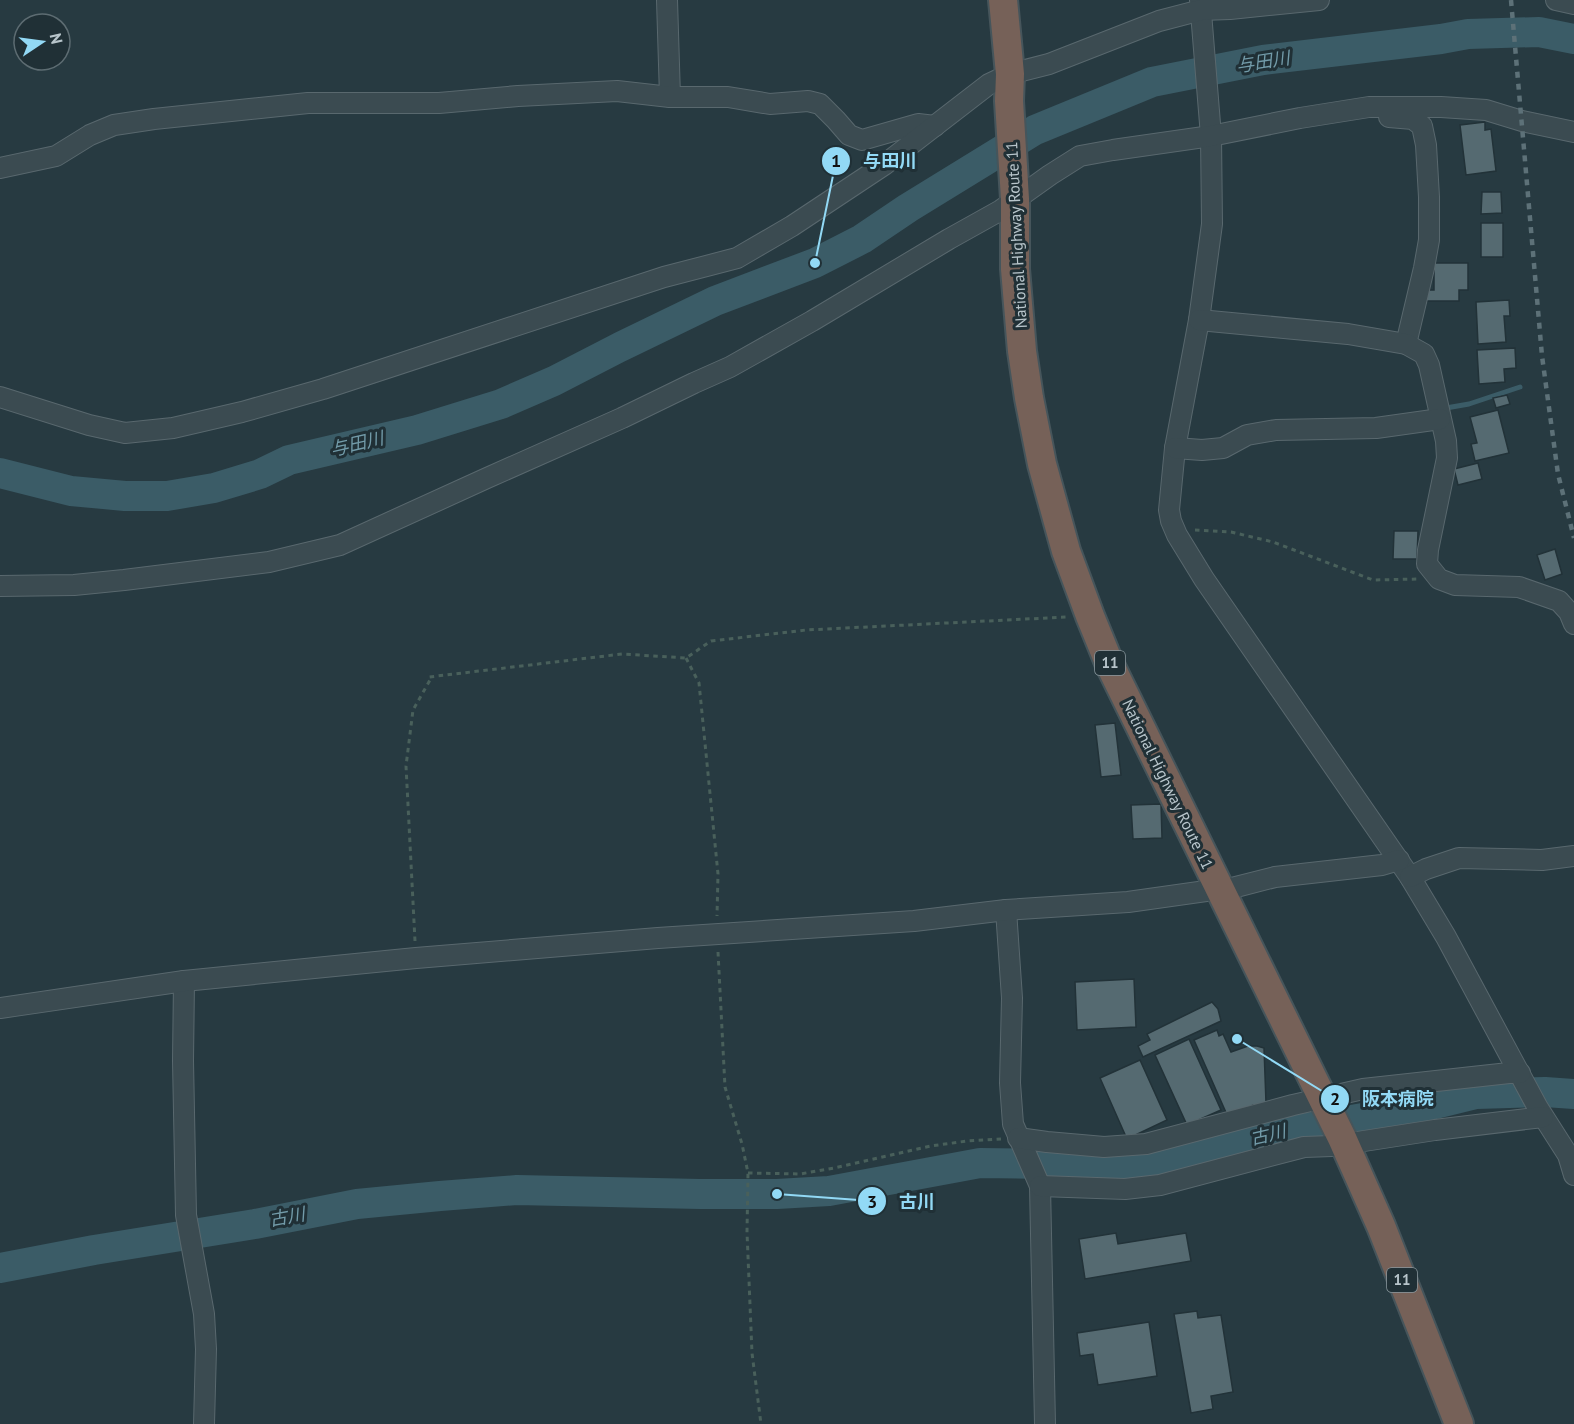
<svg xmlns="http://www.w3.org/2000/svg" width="1574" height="1424" font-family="'PT Sans','Noto Sans JP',sans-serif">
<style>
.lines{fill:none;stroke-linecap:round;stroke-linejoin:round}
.stream{stroke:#3b5c67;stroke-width:5}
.river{stroke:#3b5c67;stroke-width:30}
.building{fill:#556a71;stroke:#223238;stroke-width:1.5}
.minor-casing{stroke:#59686e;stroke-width:22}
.highway-casing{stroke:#46555b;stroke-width:32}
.path{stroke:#49605b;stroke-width:3;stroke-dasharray:4.5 4.5;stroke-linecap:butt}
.minor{stroke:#3b4b51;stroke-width:20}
.highway{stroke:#766158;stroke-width:28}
.rail{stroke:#5d7178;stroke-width:4.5;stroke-dasharray:6 6;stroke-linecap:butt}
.labels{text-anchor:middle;stroke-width:6;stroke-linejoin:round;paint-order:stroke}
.shield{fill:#203036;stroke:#8a989e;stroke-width:1.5}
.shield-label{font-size:15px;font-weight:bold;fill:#b8c5cb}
.street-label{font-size:16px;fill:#b8c5cb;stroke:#203036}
.water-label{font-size:18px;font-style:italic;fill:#729ba9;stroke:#203036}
.leader{fill:none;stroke:#92d9f5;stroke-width:2}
.callout-dot{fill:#92d9f5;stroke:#203036;stroke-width:2}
.mark-label{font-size:18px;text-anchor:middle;font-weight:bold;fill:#111}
.callout-label{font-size:18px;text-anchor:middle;font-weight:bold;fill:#92d9f5;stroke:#203036;stroke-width:6;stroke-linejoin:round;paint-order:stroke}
</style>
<rect width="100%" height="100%" fill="#273a41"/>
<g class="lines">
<!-- stream -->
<polyline class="stream" points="1446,408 1469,404 1520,387"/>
<!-- river -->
<g class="river">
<polyline points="0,473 71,491 125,496 167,496 214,488 260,474 289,460 417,430 501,404 554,381 620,347 715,301 815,263 862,239 908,208 1035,130 1152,82 1263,60 1441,39 1468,34 1539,32 1574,39"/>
<polyline points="0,1268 94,1250 255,1224 357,1204 440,1196 517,1190 700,1194 777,1194 829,1191 980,1163 1048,1164 1109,1168 1166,1164 1256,1137 1419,1108 1476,1094 1545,1092 1574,1094"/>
</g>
</g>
<!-- building -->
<g class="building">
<polygon points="1485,122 1485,130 1491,129 1496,171 1466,175 1460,125"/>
<polygon points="1482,192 1501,192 1502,213 1481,214"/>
<rect x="1481" y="223" width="22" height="34"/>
<polygon points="1434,263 1468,263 1468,290 1459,290 1459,301 1425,301 1425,290 1434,290"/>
<polygon points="1509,300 1510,316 1504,316 1506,342 1478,344 1476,302"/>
<polygon points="1515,348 1516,368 1504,369 1505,382 1479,384 1477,350"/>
<polygon points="1507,395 1510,404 1496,408 1493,398"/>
<polygon points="1498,410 1509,453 1475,461 1471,444 1477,443 1470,417"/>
<polygon points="1478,463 1482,479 1458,485 1454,469"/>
<polygon points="1394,531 1418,531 1417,559 1393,559"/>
<polygon points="1555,549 1562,574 1545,580 1537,555"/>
<polygon points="1115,723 1121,775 1101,777 1095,725"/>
<polygon points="1161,804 1162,838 1133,839 1131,805"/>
<polygon points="1134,979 1136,1027 1077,1030 1075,982"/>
<polygon points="1212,1002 1218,1009 1221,1021 1143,1057 1138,1046 1150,1040 1147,1034"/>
<polygon points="1217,1030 1219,1036 1223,1034 1231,1052 1248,1046 1257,1046 1264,1048 1266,1103 1254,1109 1253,1105 1228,1117 1194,1040"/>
<polygon points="1189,1039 1221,1110 1187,1125 1155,1055"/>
<polygon points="1140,1060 1167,1120 1127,1139 1100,1078"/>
<polygon points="1116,1233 1118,1244 1186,1233 1191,1261 1085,1279 1079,1239"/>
<polygon points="1197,1311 1198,1318 1221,1315 1233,1392 1211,1396 1213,1409 1191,1413 1174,1314"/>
<polygon points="1149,1322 1157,1376 1098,1385 1093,1354 1080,1356 1077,1333"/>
</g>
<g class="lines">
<!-- minor casing -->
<g class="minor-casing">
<g id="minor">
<polyline points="667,0 670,97"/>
<polyline points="1200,0 1211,136 1212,224 1199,320 1175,448 1169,510 1171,521 1177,535 1204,579 1410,877 1446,937 1538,1108 1568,1155 1574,1175"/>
<polyline points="1556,0 1574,4"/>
<polyline points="1389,117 1413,119 1422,126 1426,145 1429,197 1429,240 1424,268 1406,344"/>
<polyline points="0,168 56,156 90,135 114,125 154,119 308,103 439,103 518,96 617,91 670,97 728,97 770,104 808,101 820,104 836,120 849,135 862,140 918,124 935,126"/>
<polyline points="1199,320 1348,334 1406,344 1424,354 1429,365 1446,441 1447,458 1428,550 1427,564 1439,579 1455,585 1519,587 1559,601 1569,612 1574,624"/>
<polyline points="0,397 89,425 125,433 173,428 242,412 323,389 664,277 737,258 792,226 884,165 989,84 1010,74 1049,64 1159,21 1201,10 1230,9 1319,0"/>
<polyline points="1175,448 1202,450 1223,448 1247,435 1276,430 1376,428 1440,419"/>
<polyline points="0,586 74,585 124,580 269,562 340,545 487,478 622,418 694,383 730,367 812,321 949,239 1001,210 1050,175 1080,156 1113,150 1211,136 1300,118 1369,107 1441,107 1486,110 1522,121 1574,132"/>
<polyline points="1410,877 1426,869 1459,858 1542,860 1574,856"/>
<polyline points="1006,910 1012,998 1010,1083 1013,1124 1040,1186 1045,1424"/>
<polyline points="184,981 183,1061 186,1215 204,1314 206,1349 204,1424"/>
<polyline points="0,1008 184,981 416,958 658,938 914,921 1006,910 1128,902 1206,891 1232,888 1275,877 1382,865 1399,860"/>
<polyline points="1018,1138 1047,1142 1104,1147 1146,1144 1293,1105 1363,1089 1509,1073 1520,1073"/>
<polyline points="1040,1186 1125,1189 1160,1185 1304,1147 1332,1146 1435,1130 1543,1117"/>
</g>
</g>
<!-- highway casing -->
<g class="highway-casing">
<polyline id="highway" points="1003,0 1010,74 1009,101 1015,199 1015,269 1022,351 1029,398 1042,464 1066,551 1090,616 1110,665 1342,1138 1381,1226 1459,1424"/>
</g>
<!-- path -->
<g class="path">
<polyline points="1195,530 1231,532 1273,542 1373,580 1418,579"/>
<polyline points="686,658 699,683 718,874 717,916"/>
<polyline points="415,941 406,766 413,710 430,680 429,677 622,654 686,658 711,641 806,630 1067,617"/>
<polyline points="718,952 725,1087 742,1144 748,1173 747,1232 752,1353 761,1424"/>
<polyline points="748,1173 800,1174 834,1168 931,1146 967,1141 1001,1139"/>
</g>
<!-- minor -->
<use href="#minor" class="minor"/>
<!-- highway -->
<use href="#highway" class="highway"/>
<!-- rail -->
<polyline class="rail" points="1511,0 1542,356 1558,474 1574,538"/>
</g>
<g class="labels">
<!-- shield labels -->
<g class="shield">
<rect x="1095" y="651" width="30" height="24" rx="4.5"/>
<rect x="1387" y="1268" width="30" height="24" rx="4.5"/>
</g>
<g class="shield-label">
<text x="1110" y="668">11</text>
<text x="1402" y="1285">11</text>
</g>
<!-- street labels -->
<g class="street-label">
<text transform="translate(1016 235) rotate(-93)" y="6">National Highway Route 11</text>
<text transform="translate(1168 784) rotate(64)" y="6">National Highway Route 11</text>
</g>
<!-- water labels -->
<g class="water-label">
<text transform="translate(1263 62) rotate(-9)" y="6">与田川</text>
<text transform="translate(357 444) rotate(-13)" y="6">与田川</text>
<text transform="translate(1268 1135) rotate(-13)" y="6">古川</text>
<text transform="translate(287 1217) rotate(-10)" y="6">古川</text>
</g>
</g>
<!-- callouts -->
<path class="leader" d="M815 263L836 161M1237 1039L1335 1099M777 1194L872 1201"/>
<g class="callout-dot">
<circle cx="815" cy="263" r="6"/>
<circle cx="1237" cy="1039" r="6"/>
<circle cx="777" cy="1194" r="6"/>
<circle cx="836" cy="161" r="15"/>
<circle cx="1335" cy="1099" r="15"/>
<circle cx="872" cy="1201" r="15"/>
</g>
<g class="mark-label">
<text x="836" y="167">1</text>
<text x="1335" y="1105">2</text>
<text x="872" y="1208">3</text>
</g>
<g class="callout-label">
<text x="890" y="167">与田川</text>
<text x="1398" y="1105">阪本病院</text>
<text x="917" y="1208">古川</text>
</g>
<!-- north arrow -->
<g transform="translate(42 42) rotate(77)"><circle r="28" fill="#203036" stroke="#5d6c72" stroke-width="1.5"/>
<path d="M0-4.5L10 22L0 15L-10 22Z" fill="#92d9f5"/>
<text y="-9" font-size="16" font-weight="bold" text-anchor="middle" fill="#b8c5cb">N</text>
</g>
</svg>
